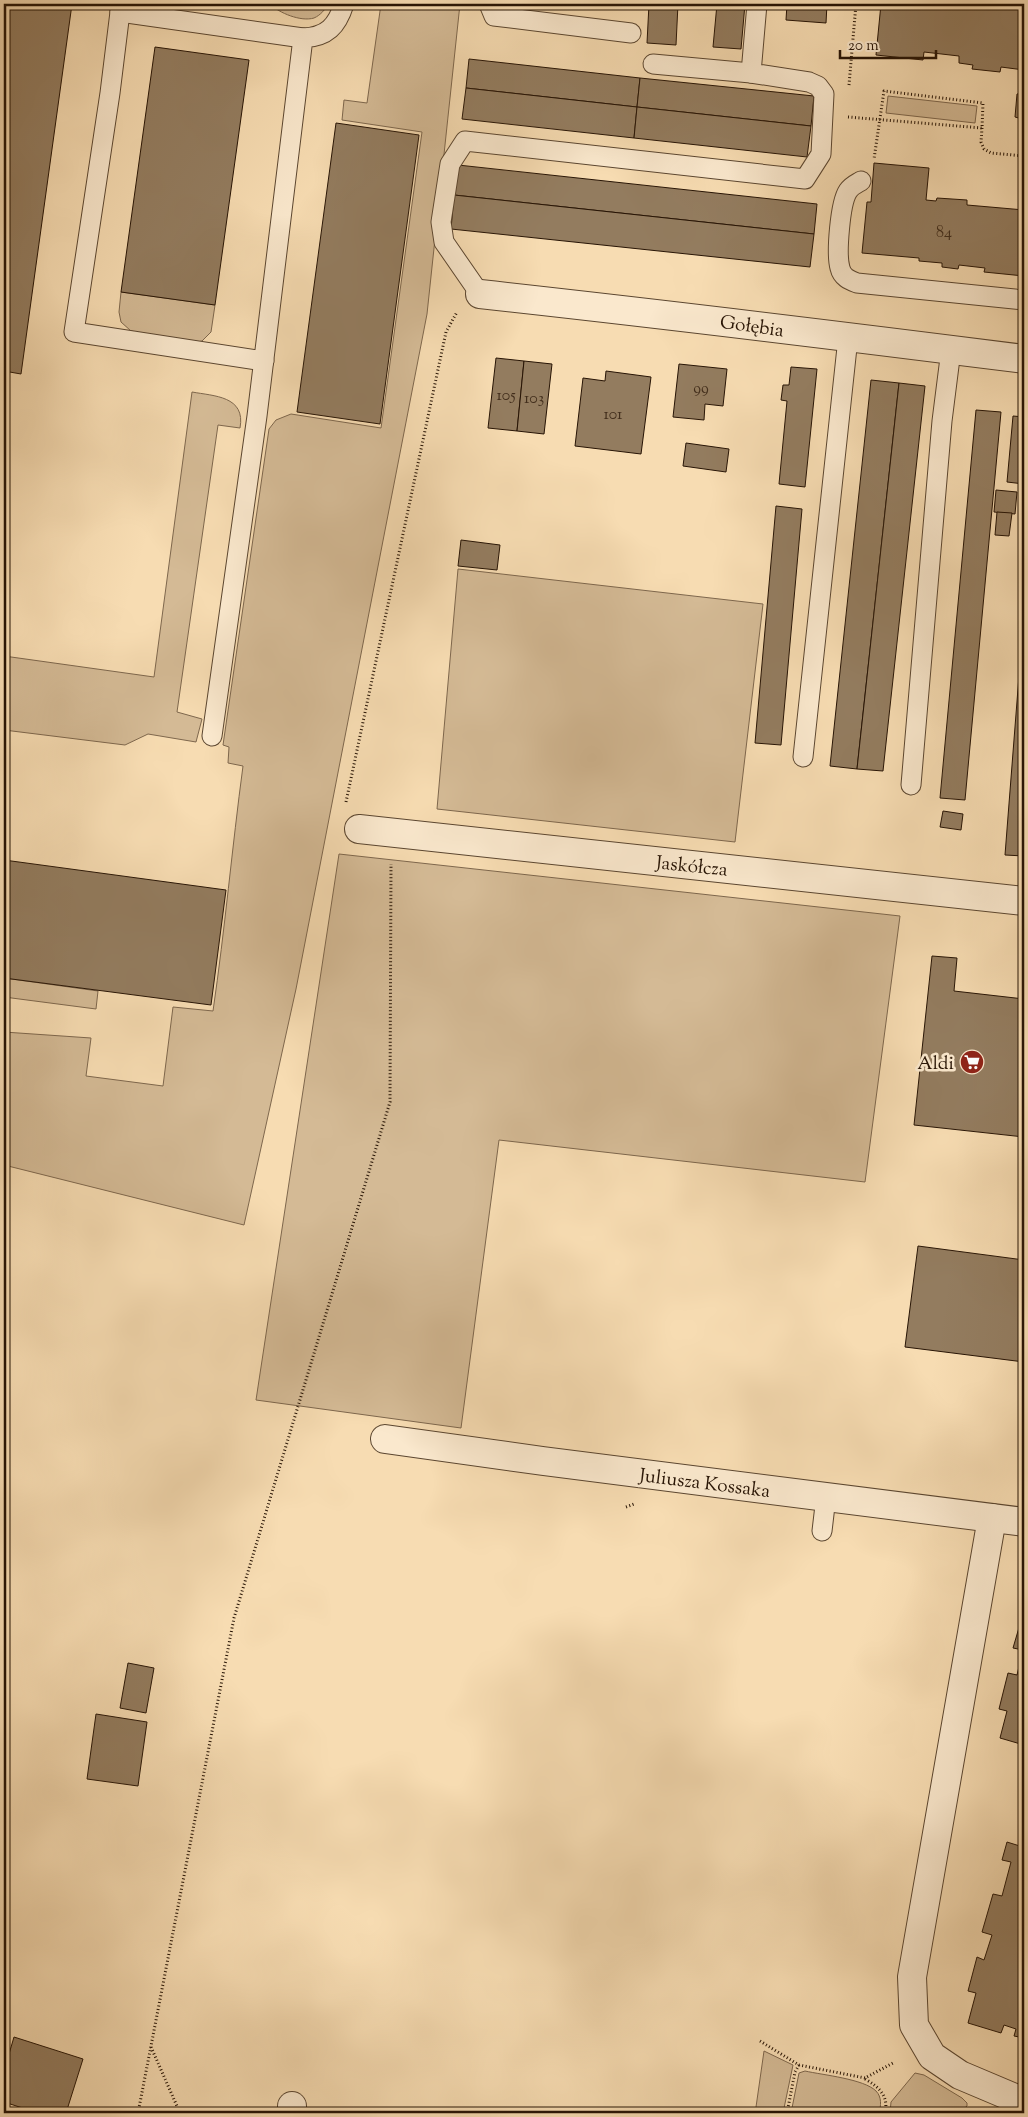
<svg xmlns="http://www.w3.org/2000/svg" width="1028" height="2117" font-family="'Sorts Mill Goudy',serif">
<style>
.green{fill:#d4ba95;stroke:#7e674d}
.building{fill:#937c5f;stroke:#271405}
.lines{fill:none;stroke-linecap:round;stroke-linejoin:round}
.service-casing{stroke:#5b4630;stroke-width:21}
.minor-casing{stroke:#5b4630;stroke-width:30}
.path{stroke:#271405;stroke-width:3;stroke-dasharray:1 2.5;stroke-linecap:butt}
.service{stroke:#fae8cd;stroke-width:19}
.minor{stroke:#fae8cd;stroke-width:28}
.labels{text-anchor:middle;stroke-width:5;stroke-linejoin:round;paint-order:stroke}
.number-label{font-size:16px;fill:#422e1c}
.street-label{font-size:19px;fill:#271405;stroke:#fae8cd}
.poi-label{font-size:19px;fill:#271405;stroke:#fae8cd;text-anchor:end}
</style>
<rect width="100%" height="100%" fill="#f7dcb2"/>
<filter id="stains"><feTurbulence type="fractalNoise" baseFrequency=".004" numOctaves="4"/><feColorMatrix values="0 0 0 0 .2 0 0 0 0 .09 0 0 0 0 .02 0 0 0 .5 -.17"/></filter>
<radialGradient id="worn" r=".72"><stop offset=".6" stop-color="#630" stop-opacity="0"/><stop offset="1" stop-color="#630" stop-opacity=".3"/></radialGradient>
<!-- green -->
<g class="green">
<path d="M270,4H329C325,9 321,15 314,18C301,22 279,13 270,4Z"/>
<path d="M381,4H460L427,314L296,989L244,1225L4,1165V1032L91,1038L86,1076L163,1086L173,1007L213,1011C225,929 232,848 243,766L228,763L229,747L223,745L269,429L276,420L291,414L381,428L422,132L342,120L344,100L367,103Z"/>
<polygon points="888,96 977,106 975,123 886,113"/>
<polygon points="121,292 215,305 211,332 202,341 192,343 131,331 121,322 119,312"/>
<path d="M192,392C214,396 246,396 240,428L218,425L177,712L202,719L196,742L148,734L125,745L4,730V656L154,677Z"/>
<polygon points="458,569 763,604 735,842 437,809"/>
<polygon points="339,854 900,916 865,1182 499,1140 461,1428 256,1400"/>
<polygon points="4,978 98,991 96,1009 4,997"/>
<polygon points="764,2051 793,2065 783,2113 758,2113 756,2107"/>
<path d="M805,2071C823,2075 864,2079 876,2091C882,2097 881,2106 879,2113H791L799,2073Z"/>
<polygon points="915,2073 924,2075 962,2098 967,2103 967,2106 959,2113 890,2113 891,2102"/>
</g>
<!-- building -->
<g class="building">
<polygon points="4,4 72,4 21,374 4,371"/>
<polygon points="649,4 678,4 676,45 647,43"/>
<polygon points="717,4 745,4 741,49 713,47"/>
<polygon points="787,4 827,4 826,23 786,20"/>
<polygon points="881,4 1024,4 1024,70 1001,67 1000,72 972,69 973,65 959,63 959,56 924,52 923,60 876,55"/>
<polygon points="155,47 249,60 215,305 121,292"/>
<polygon points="469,59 640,78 637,107 466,88"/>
<polygon points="640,78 814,96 811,126 637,107"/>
<polygon points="466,88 637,107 634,138 462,119"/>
<polygon points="1024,93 1024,124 1021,124 1022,119 1015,117 1017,94"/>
<polygon points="637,107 811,126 807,157 634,138"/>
<polygon points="336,123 419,135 380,424 297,412"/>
<polygon points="874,163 929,168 926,200 936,201 937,198 967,200 967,205 1024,210 1024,276 984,272 985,268 959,265 958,269 942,267 942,263 919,261 919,258 862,253 867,202 871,202"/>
<polygon points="458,165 817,204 814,234 454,195"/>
<polygon points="454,195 814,234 810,267 451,229"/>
<polygon points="496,358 524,361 517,431 488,428"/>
<polygon points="524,361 552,364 544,434 517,431"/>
<polygon points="679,364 727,369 723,406 705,404 704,420 673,417"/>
<polygon points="791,367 817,369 805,487 779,484 787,401 781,400 783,385 789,385"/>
<polygon points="606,371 651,377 641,454 575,446 583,378 605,381"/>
<polygon points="871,380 899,383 857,769 830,766"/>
<polygon points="899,383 925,386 883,771 857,769"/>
<polygon points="976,410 1001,412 965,800 940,798"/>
<polygon points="1013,416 1024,417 1024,484 1007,482"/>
<polygon points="686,443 729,449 726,472 683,466"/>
<polygon points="996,490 1017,492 1015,514 994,512"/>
<polygon points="776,506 802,509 781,745 755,743"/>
<polygon points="997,512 1012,513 1009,536 995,535"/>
<polygon points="461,540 500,545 497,570 458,566"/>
<polygon points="1021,650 1024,650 1024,856 1005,855"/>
<polygon points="943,811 963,814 961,830 940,827"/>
<polygon points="4,860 226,890 211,1005 4,978"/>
<polygon points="932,956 957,958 954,991 1024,999 1024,1137 914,1125"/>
<polygon points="918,1246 1024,1260 1024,1362 905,1347"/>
<polygon points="1023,1614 1024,1614 1024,1745 1000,1738 1007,1711 999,1709 1008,1673 1017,1675 1023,1650 1013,1648"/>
<polygon points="128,1663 154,1668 146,1713 120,1708"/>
<polygon points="96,1714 147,1722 138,1786 87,1779"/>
<polygon points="1007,1842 1023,1847 1024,1843 1024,2038 1014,2036 1016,2029 1004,2025 1001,2033 968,2023 976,1993 968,1991 977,1957 984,1960 992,1935 982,1932 993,1894 1002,1896 1011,1862 1002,1860"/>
<polygon points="14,2037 83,2059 66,2113 38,2113 4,2102 4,2071"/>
</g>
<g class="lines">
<!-- service casing -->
<g class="service-casing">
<g id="service">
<polyline points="121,4 110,93 74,332 264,361"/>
<polyline points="489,4 494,16 631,33"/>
<polyline points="120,12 303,38"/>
<polyline points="653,64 751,73"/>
<path d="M861,181C856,184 851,186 848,191C840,203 836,254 840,268C842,277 849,280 857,283L1024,300"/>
<polyline points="480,294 444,242 441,222 450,164 465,141 805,179 821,154 824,94 818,86 809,82 751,73 757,4"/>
<path d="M212,736L257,416L303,38C327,37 337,26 344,4"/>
<polyline points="803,757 848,338"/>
<polyline points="911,785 942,421 951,350"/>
<polyline points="822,1531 826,1497"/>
</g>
</g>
<!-- minor casing -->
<g class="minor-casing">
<g id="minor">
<path d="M480,294C662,314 843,336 1024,359"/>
<polyline points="359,829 1024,901"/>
<polyline points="385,1439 543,1461 1024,1522"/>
<polyline points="992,1518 912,1977 914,2025 932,2056 960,2075 1024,2102"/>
<polyline points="292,2106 292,2113"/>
</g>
</g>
<!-- path -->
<g class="path">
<polyline points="849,85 856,4"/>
<polyline points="848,117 982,128 983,103 884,91 874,159"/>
<polyline points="982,128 981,142 984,149 991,153 1024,156"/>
<polyline points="346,802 446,332 457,312"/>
<polyline points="626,1507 634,1504"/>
<polyline points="760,2041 799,2065 865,2078 893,2063"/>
<polyline points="151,2047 180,2113"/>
<path d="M865,2079C879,2087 889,2096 885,2113"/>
<polyline points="138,2113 234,1618 390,1102 391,864"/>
<polyline points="787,2113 795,2072 799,2065"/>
</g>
<!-- service -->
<use href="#service" class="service"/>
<!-- minor -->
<use href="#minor" class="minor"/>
</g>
<!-- icons -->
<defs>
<g id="supermarket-disc" transform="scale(1.25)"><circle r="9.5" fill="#8f2418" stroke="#fae8cd"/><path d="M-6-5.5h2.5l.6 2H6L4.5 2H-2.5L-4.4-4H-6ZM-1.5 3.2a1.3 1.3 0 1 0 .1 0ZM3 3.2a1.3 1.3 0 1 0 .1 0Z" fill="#fff"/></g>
</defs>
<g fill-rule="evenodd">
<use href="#supermarket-disc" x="972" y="1062"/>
</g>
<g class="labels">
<!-- number labels -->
<g class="number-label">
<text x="944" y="237">84</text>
<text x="701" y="393">99</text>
<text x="506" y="400">105</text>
<text x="534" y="403">103</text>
<text x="613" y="419">101</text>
</g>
<!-- street labels -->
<g class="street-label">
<text transform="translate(752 325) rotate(8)" y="7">Gołębia</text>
<text transform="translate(692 865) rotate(6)" y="7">Jaskółcza</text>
<text transform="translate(705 1482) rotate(7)" y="7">Juliusza Kossaka</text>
</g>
<!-- poi labels -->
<g class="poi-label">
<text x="954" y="1069">Aldi</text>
</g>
</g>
<!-- margin -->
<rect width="1028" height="2117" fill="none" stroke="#f7dcb2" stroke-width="20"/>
<rect x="5" y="5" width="1018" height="2107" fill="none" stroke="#271405" stroke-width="2.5"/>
<rect x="10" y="10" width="1008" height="2097" fill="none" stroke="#271405"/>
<!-- scale -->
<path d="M840 50v8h96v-8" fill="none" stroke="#271405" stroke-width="2.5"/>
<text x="848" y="50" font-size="15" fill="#271405" stroke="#fae8cd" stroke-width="4" paint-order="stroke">20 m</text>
<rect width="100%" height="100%" filter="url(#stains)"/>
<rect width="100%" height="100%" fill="url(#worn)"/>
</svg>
